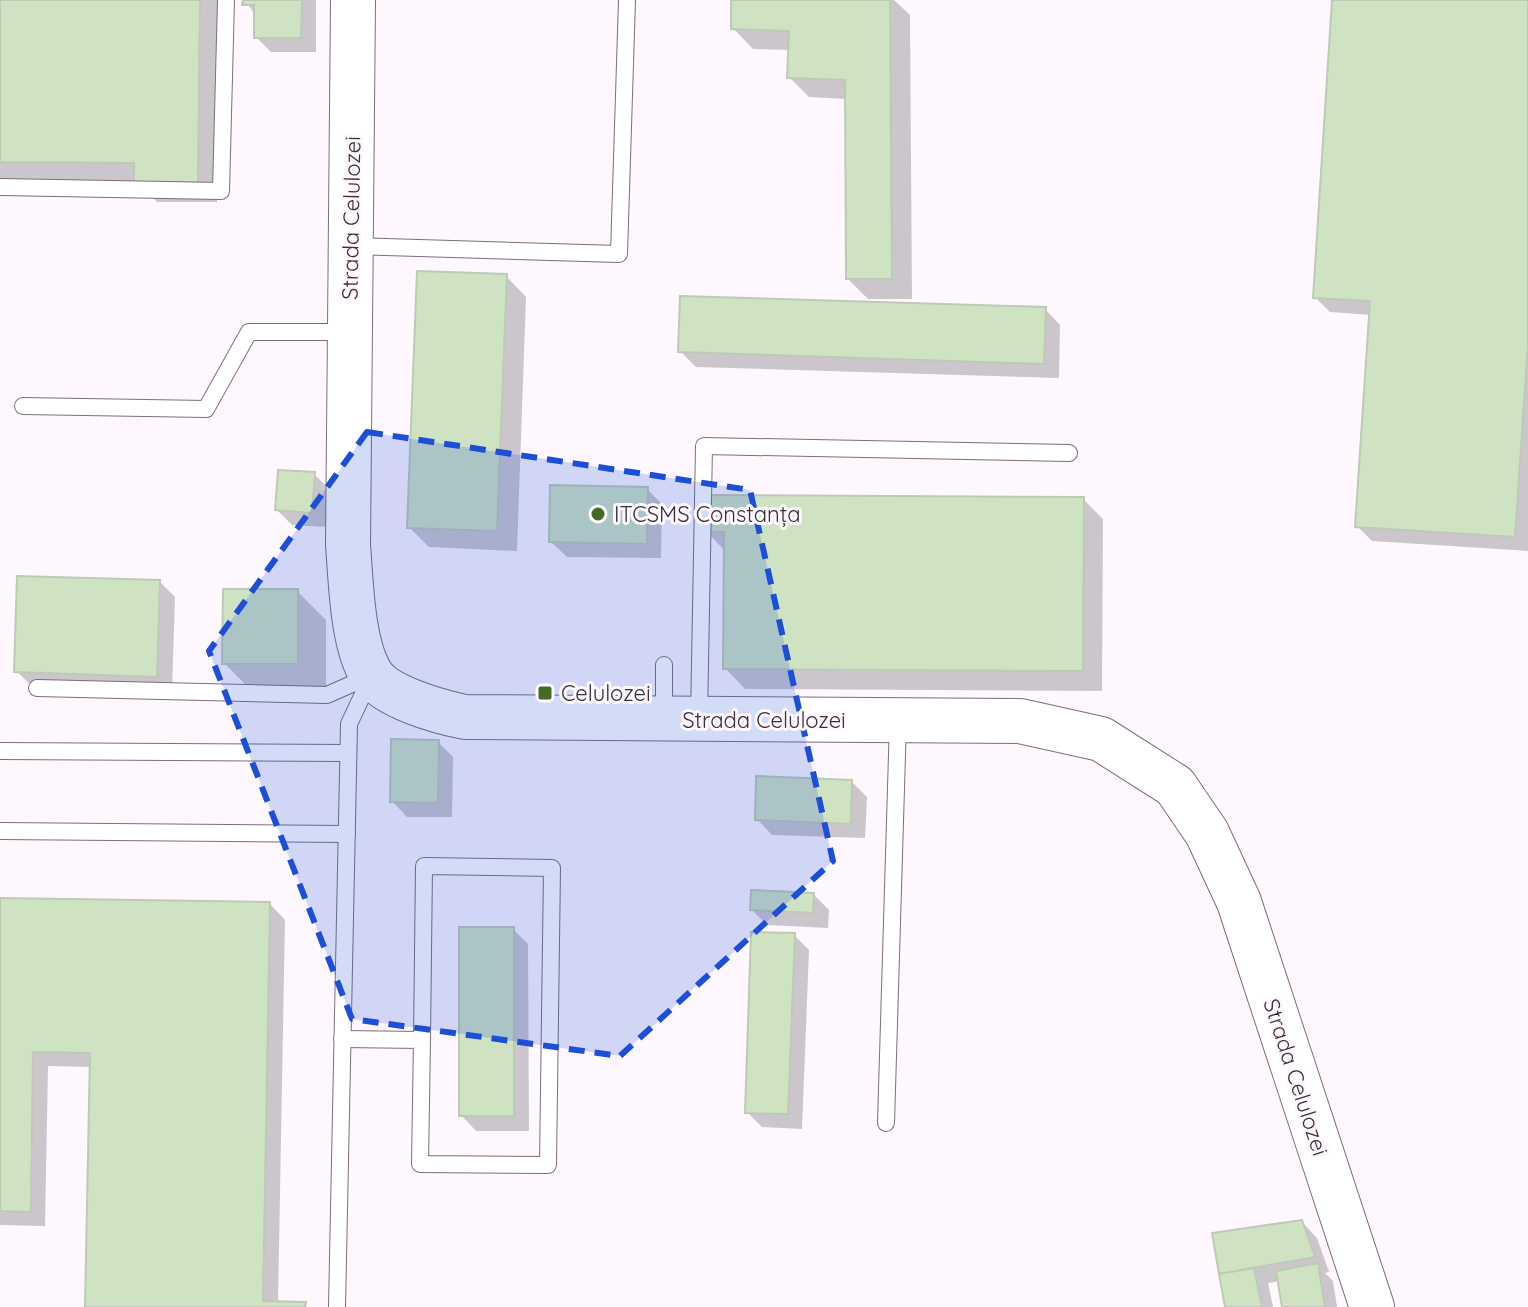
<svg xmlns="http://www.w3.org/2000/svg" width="1528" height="1307" font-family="Quicksand,sans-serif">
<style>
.shadow{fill:#0003}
.building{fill:#cfe3c3;stroke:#bec9b8;stroke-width:2}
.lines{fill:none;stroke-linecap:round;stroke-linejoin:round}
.lane-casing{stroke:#7c6e7b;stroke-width:18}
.secondary-casing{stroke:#7c6e7b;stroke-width:46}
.lane{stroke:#fff;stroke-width:16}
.secondary{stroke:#fff;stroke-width:44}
.marked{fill:#1d4ed8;fill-opacity:0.2;stroke:#1d4ed8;stroke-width:6;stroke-dasharray:16 10;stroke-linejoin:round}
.poi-dot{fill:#446a25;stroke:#fef8fe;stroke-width:3}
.labels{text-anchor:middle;stroke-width:6;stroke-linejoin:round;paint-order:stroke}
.street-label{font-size:22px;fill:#383137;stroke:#fef8fe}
.poi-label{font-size:22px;fill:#383137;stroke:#fef8fe;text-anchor:start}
</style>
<rect width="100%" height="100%" fill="#fef8fe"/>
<!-- shadow -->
<g class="shadow">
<polygon points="0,0 219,0 217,202 157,202 137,182 0,181"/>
<polygon points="245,0 316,0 316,52 271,52 256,37 256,16"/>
<polygon points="733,0 894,0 910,15 912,299 868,299 848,279 847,99 809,97 789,77 790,50 753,49 733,28"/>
<polygon points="1334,0 1528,0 1528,551 1372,541 1357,526 1371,315 1330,312 1315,297"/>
<polygon points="506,276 526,297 517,551 429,547 409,527"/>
<polygon points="1045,309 1060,325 1059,378 696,367 680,351"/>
<polygon points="314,474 329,489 327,527 292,525 277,510"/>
<polygon points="647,489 662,504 661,558 567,557 551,542"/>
<polygon points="1083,499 1103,519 1102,691 745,689 725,668 726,552 706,531"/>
<polygon points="160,582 175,597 172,691 32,686 16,671"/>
<polygon points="297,591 326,620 326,692 253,692 224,663"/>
<polygon points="438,742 453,757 452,817 407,817 392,801"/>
<polygon points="852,782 867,797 865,838 772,835 757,819"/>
<polygon points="814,895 829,910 828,928 767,925 752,910"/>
<polygon points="0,900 270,904 285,920 278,1303 308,1307 87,1307 92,1067 48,1066 45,1226 0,1225"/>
<polygon points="513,929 528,944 529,1131 476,1131 461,1115"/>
<polygon points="794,935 809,950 802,1129 762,1127 747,1112"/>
<polygon points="1302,1222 1317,1238 1329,1272 1325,1273 1333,1281 1337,1307 1284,1307 1279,1281 1268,1283 1273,1307 1227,1307 1215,1235"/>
</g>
<!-- building -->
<g class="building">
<polygon points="0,0 200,0 198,183 134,182 134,163 0,162"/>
<polygon points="243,0 302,0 301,38 254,38 254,5 242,5"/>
<polygon points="731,0 890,0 892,279 846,279 845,80 787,78 789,31 731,29"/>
<polygon points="1332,0 1528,0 1528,343 1515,537 1355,527 1370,301 1313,298"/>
<polygon points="417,271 507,274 497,531 407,528"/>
<polygon points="680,296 1046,307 1044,364 678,352"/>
<polygon points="278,470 315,472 312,513 275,510"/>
<polygon points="550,485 648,487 647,544 549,542"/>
<polygon points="704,495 1084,497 1083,671 723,669 724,532 704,532"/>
<polygon points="17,576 160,580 157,677 14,672"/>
<polygon points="223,589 298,589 298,664 222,664"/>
<polygon points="391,739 439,740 438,803 390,802"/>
<polygon points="756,776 852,780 851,824 755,820"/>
<polygon points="751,890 814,893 813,913 750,910"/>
<polygon points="0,898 270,902 263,1301 306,1302 305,1307 85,1307 90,1053 33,1052 31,1212 0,1211"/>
<rect x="459" y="927" width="55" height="189"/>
<polygon points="751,932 795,933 788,1114 745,1113"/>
<polygon points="1302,1220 1315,1257 1219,1274 1212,1233"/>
<polygon points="1318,1263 1325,1307 1282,1307 1276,1271"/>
<polygon points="1254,1268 1262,1307 1225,1307 1219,1274"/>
</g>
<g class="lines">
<!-- lane casing -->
<g class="lane-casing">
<g id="lane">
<polyline points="0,187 221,191 226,0"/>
<polyline points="352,246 619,254 627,0"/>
<polyline points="23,406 206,409 249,332 348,332"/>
<polyline points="37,688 327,695 370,676"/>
<polyline points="664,718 664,665"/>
<polyline points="699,718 704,446 1069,453"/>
<polyline points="0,751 348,753"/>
<polyline points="0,831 347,834"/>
<polyline points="342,1039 422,1040 424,866 552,868 548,1165 420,1164 422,1040"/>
<polyline points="886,1123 898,721"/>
<polyline points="337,1307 349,724 371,677"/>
</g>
</g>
<!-- secondary casing -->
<g class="secondary-casing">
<path id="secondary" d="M353,0L348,545C351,581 352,643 371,674C385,697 440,712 465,717L1020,721L1101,739L1175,786L1207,833L1239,902L1372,1307"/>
</g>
<!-- lane -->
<use href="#lane" class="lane"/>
<!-- secondary -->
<use href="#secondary" class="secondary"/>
</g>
<!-- marked area -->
<path class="marked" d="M367,432L750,490L833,861L620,1056L352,1019L209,651Z"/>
<!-- markers -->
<g class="poi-dot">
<circle cx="598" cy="514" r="8"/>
<rect x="537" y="685" width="16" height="16" rx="4"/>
</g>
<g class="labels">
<!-- street labels -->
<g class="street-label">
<text transform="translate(351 218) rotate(-89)" y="8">Strada Celulozei</text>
<text x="764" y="728">Strada Celulozei</text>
<text transform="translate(1296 1077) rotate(72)" y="8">Strada Celulozei</text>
</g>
<!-- poi labels -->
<g class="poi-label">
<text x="614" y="522">ITCSMS Constanța</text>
<text x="561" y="701">Celulozei</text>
</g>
</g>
</svg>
